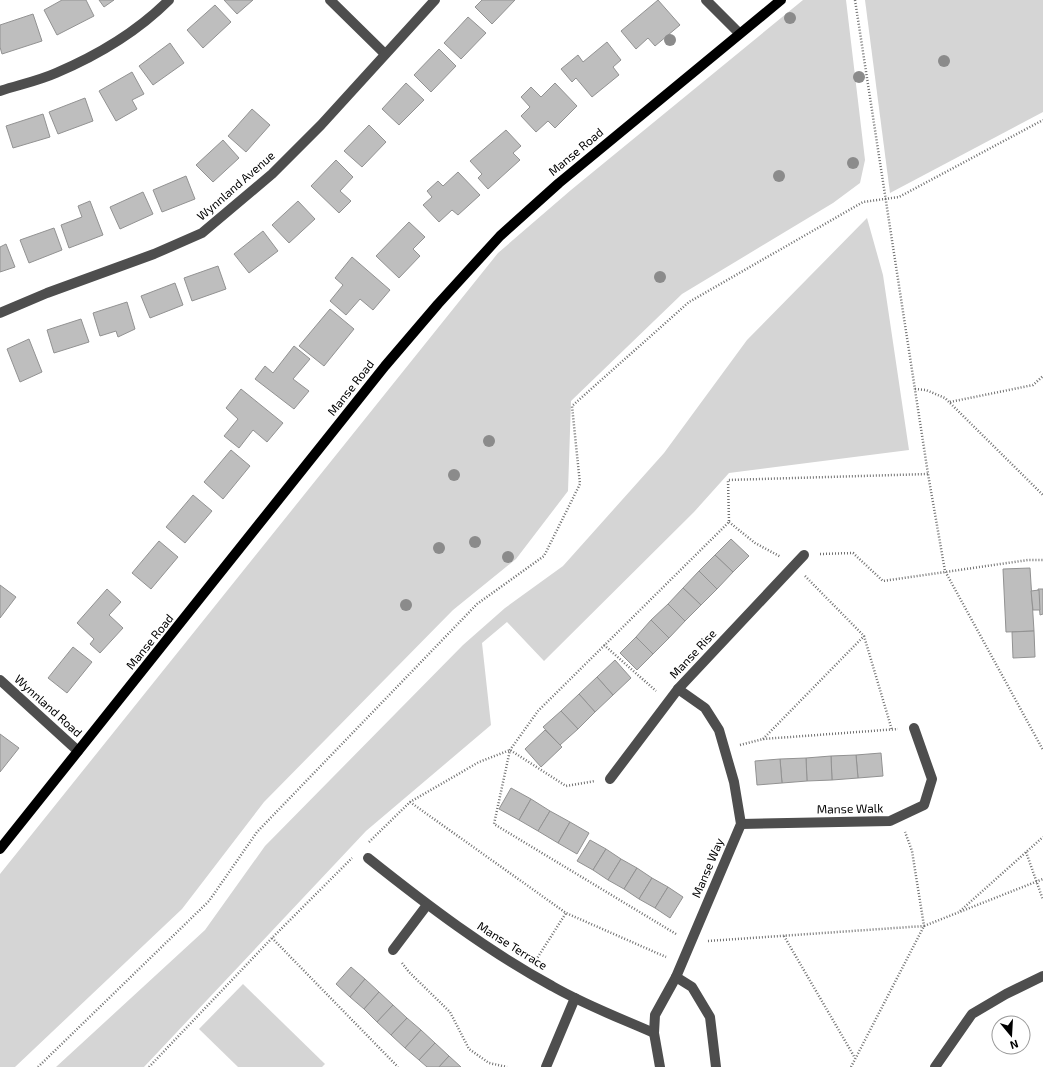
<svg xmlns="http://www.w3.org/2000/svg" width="1043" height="1067" font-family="'Exo 2',sans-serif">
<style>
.green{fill:#d5d5d5}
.building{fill:#bebebe;stroke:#929292}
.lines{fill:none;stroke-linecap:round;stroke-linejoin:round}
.path{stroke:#707070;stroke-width:2.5;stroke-dasharray:1 2;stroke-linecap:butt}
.minor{stroke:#4e4e4e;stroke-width:10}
.major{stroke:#000;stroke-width:10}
.tree{fill:#8b8b8b}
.labels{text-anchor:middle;stroke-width:3;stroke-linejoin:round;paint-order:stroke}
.street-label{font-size:12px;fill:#000;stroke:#fff}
</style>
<rect width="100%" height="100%" fill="#fff"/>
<!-- green -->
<g class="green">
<polygon points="803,0 846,0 865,160 860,183 833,203 682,294 571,401 568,491 516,559 453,610 264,802 182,909 15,1067 0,1067 0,874 498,253 571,190"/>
<polygon points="865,0 1043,0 1043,112 890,193"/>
<polygon points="867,218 883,275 909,450 729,473 694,512 544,661 507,622 482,643 491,725 366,831 144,1067 56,1067 205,930 265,846 463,645 505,608 563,566 664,453 747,340"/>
<polygon points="243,984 325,1064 322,1067 238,1067 199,1029"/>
</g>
<!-- building -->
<g class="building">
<polygon points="62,0 86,0 94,16 57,35 44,10"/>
<polygon points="99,0 114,0 104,7"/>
<polygon points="224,0 253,0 237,14"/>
<polygon points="482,0 515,0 492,24 475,7"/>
<polygon points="658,0 680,25 655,46 648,38 636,49 621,31"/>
<polygon points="215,5 231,22 203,48 187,30"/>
<polygon points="33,14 42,41 2,54 0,47 0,25"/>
<polygon points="468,17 486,33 461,59 444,43"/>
<polygon points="607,42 621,60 613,67 619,75 592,97 576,78 572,82 561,69 578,55 583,62"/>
<polygon points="170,43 184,63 153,85 139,66"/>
<polygon points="439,49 456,66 431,92 414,75"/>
<polygon points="132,72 144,94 132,100 137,109 116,121 99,91"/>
<polygon points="406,83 424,100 399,125 382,109"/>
<polygon points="555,83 577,106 555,128 548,121 536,132 521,116 530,107 521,97 531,87 541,97"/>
<polygon points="85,98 93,121 58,134 49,112"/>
<polygon points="252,109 270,125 246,152 228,136"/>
<polygon points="43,114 50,137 13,148 6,126"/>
<polygon points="369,125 386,142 362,167 344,151"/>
<polygon points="506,130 521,146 513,153 520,160 488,189 478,178 482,174 470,161"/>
<polygon points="223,140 239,158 213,182 196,165"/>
<polygon points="336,160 353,177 340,191 351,201 339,213 311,186"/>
<polygon points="458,172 480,195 458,215 452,210 439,222 423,205 432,197 427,191 438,181 443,186"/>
<polygon points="186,176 195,199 162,212 153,190"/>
<polygon points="143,192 153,214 120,229 110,207"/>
<polygon points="90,201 103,235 69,248 61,225 82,217 78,206"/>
<polygon points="298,201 315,219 289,243 272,225"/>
<polygon points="409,222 425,237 413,249 420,256 399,278 376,256"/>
<polygon points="54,228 62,250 29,263 20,240"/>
<polygon points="263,231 278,251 249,273 234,254"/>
<polygon points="6,244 15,267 0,272 0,247"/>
<polygon points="352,257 390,290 373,310 360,299 346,315 330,301 343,285 335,278"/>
<polygon points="218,266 226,289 192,301 184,278"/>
<polygon points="175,283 183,305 150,318 141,296"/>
<polygon points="127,302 135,329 118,337 116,331 100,336 93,313"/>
<polygon points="330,309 354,329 324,366 299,346"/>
<polygon points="81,319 89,342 54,353 47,330"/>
<polygon points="29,339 42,372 20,382 7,349"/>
<polygon points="294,346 310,359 293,379 309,391 294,409 255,379 265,366 273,373"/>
<polygon points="241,389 283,423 267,442 253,430 239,448 224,436 238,419 226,408"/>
<polygon points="231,450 250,466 223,499 204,482"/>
<polygon points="193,495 212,511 185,543 166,527"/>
<polygon points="731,539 749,556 733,572 715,555"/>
<polygon points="159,541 178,557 151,589 132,573"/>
<polygon points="715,555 733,572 717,589 699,571"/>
<polygon points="1030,568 1034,631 1006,632 1003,569"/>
<polygon points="699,571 717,589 701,605 683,588"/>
<polygon points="0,585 16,597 0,618"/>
<polygon points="683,588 701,605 685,621 668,604"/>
<polygon points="107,589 121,602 109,615 123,628 100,653 90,644 94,639 77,623"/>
<polygon points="1038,589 1043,589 1043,614 1040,615"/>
<polygon points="1039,590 1040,610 1033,610 1031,591"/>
<polygon points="668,604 685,621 669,638 651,620"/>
<polygon points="651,620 669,638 653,654 636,637"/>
<polygon points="1034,631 1035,657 1013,658 1012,632"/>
<polygon points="636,637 653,654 637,670 620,653"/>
<polygon points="73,647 92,662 67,693 48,678"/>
<polygon points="615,660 631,678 613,695 597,677"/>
<polygon points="597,677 613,695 595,712 579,694"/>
<polygon points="579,694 595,712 578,729 561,711"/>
<polygon points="561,711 578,729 560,745 543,727"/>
<polygon points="545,730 562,747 541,767 525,749"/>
<polygon points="0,734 19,748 0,772"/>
<polygon points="881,753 883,776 858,778 856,755"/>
<polygon points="856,755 858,778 832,780 831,756"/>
<polygon points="831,756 832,780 807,781 806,758"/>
<polygon points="806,758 807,781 782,783 780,759"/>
<polygon points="780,759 782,783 757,785 755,761"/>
<polygon points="511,788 531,799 519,820 499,809"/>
<polygon points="531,799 550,811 538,831 519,820"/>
<polygon points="550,811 570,822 558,843 538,831"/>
<polygon points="570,822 589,833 577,854 558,843"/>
<polygon points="590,840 606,849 593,870 577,861"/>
<polygon points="606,849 621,859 608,880 593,870"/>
<polygon points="621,859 637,868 624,889 608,880"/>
<polygon points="637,868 652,878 639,899 624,889"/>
<polygon points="652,878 668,887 655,908 639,899"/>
<polygon points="668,887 683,897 670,918 655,908"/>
<polygon points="351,967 365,979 350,997 336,984"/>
<polygon points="365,979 379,992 364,1009 350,997"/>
<polygon points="379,992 393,1005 377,1022 364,1009"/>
<polygon points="393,1005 407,1018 391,1035 377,1022"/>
<polygon points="407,1018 421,1030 405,1048 391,1035"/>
<polygon points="421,1030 435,1043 419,1060 405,1048"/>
<polygon points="435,1043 449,1056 439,1067 427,1067 419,1060"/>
<polygon points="449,1056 461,1067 439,1067"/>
</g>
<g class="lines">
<!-- path -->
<g class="path">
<polyline points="855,0 928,474 945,571 1043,750"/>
<polyline points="915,389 926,390 945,398 1043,495"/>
<polyline points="950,402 1033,385 1043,376"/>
<polyline points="729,522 755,543 781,557"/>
<polyline points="820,554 853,553 883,581 1028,560 1043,560"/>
<polyline points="805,576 864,636 892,730"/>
<polyline points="604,645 656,691"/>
<polyline points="763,739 864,636"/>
<polyline points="740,745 763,739 898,729"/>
<polyline points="410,802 566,913 666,957"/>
<polyline points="369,842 410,802 479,762 510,750 566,786 595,781"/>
<polyline points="1026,852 1043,900"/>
<polyline points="960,911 1043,837"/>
<polyline points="676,934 494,824 510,750 538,711 729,522 728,480 928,474"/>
<polyline points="784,936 855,1058"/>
<polyline points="272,938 398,1067"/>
<polyline points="708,941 924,926 912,851 905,832"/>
<polyline points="536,960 566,913"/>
<polyline points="402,963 409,972 450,1012 469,1049 489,1063 507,1067"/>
<polyline points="38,1067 209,901 257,832 477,604 544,556 580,484 572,406 689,302 863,202 899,197 1043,120"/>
<polyline points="149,1067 272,938 352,858"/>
<polyline points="851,1067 924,926 1043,879"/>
</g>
<!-- minor -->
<g class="minor">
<polyline points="330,0 385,54"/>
<polyline points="706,0 739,33"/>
<path d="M0,91C18,85 38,81 56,73C96,56 138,31 169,0"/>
<polyline points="0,313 47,293 154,254 202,233 272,174 321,125 435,0"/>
<polyline points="0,680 78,751"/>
<polyline points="610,779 678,689 804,555"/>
<polyline points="741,824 890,821 924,805 932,779 914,728"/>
<path d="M368,858C427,905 486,950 552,986C585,1005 620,1018 654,1033"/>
<polyline points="393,950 427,905"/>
<polyline points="676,977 692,987 710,1017 716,1067"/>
<polyline points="546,1067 575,998"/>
<polyline points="660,1067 654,1033 655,1015 676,977 741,824 734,782 719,730 705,708 678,689"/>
<polyline points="935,1067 972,1014 1006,994 1043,976"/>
</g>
<!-- major -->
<polyline class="major" points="0,849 385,366 438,304 500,236 559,183 781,0"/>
</g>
<!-- trees -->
<g class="tree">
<circle cx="790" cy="18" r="6"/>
<circle cx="670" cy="40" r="6"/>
<circle cx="944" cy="61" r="6"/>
<circle cx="859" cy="77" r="6"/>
<circle cx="853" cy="163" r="6"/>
<circle cx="779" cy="176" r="6"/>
<circle cx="660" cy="277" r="6"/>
<circle cx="489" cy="441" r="6"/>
<circle cx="454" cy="475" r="6"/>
<circle cx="475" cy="542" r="6"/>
<circle cx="439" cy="548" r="6"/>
<circle cx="508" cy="557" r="6"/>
<circle cx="406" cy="605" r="6"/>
</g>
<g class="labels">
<!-- street labels -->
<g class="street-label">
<text transform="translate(576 152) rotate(-40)" y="4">Manse Road</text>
<text transform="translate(236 186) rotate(-41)" y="4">Wynnland Avenue</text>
<text transform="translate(351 388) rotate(-52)" y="4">Manse Road</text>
<text transform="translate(150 642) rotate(-51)" y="4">Manse Road</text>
<text transform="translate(693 654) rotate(-47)" y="4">Manse Rise</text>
<text transform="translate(48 706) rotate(42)" y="4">Wynnland Road</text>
<text transform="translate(850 809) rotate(-1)" y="4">Manse Walk</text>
<text transform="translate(708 868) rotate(-67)" y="4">Manse Way</text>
<text transform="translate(512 946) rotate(32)" y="4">Manse Terrace</text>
</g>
</g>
<!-- north arrow -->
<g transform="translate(1011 1035) rotate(162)"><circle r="19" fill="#ffffff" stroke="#999999"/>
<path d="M0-3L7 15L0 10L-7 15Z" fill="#000000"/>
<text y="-6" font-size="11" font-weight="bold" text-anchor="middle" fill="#000000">N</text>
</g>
</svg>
